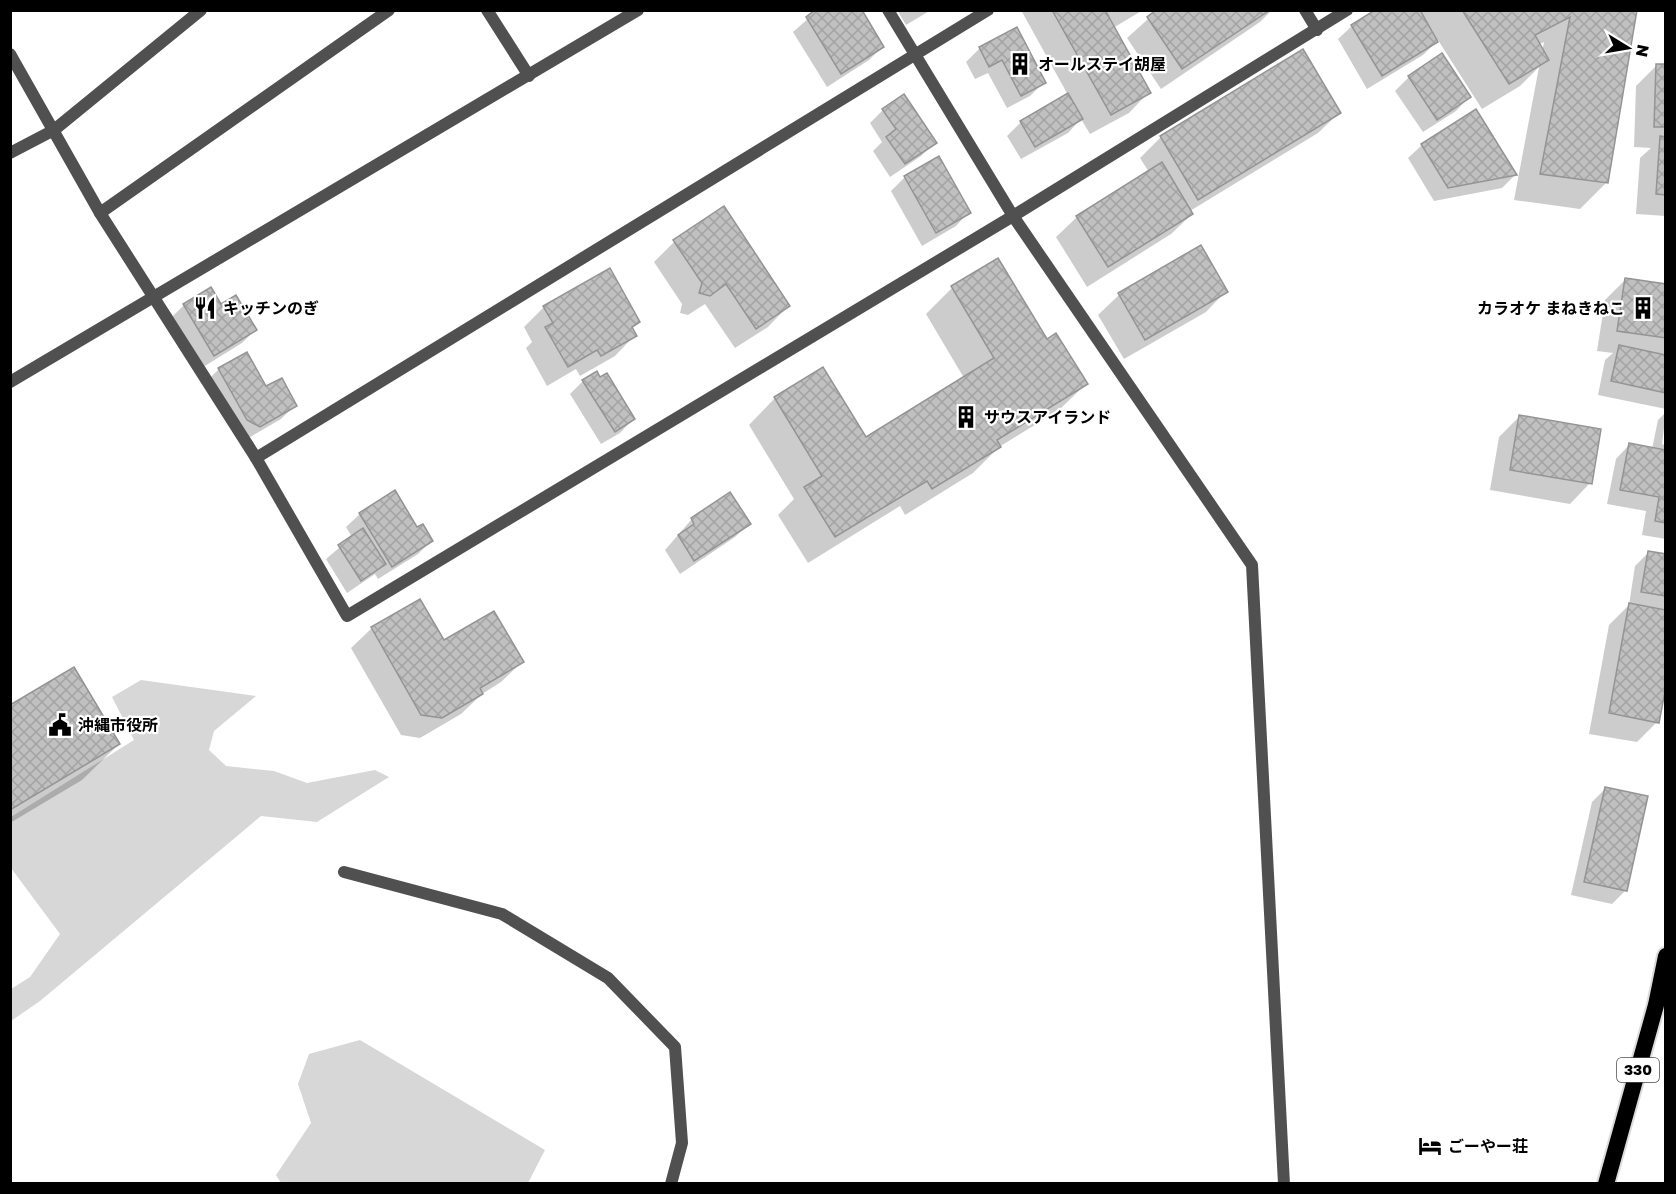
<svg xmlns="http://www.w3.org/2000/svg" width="1676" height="1194" font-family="'Golos Text','Noto Sans JP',sans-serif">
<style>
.green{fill:#d7d7d7}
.shadow{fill:#0003;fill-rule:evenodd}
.building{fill:url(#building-cross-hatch);stroke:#949494;stroke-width:1.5}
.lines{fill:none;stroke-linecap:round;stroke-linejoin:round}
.trunk-casing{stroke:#dbdbdb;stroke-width:20}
.minor{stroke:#505050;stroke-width:12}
.trunk{stroke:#000;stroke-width:16}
.labels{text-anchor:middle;stroke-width:4.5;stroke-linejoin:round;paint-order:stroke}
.shield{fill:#fff;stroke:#4c4c4c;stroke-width:1.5}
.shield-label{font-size:15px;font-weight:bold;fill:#000}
.poi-label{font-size:16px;font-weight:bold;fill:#000;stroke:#fff;text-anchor:start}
</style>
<defs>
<pattern id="building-cross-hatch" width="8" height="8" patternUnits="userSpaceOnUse" patternTransform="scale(1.5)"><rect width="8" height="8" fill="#c0c0c0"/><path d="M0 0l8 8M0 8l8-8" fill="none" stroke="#a3a3a3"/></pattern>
</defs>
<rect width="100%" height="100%" fill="#fff"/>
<!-- green -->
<g class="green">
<polygon points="141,680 256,696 214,731 209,750 226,766 274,771 307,783 375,770 389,777 317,822 261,816 40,1001 11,1021 11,989 30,977 60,934 11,868 11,817 134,740 112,697"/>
<polygon points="360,1040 545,1150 528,1183 281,1183 276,1175 311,1123 298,1084 309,1054"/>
</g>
<!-- shadow -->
<g class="shadow">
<polygon points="818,10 882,47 869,60 827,87 793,32"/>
<polygon points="897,10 931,10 906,25"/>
<polygon points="1021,10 1143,10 1113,28 1149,92 1129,113 1090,134 1081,119 1068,133 1021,159 1007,136 1021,122 1068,95"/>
<polygon points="1158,10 1272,10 1260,22 1161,89 1127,38"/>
<path d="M1377,10H1636L1607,182L1580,209L1514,200L1539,67L1520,86L1482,109L1438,40L1423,55L1367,89L1338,39L1352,26ZM1544,42L1542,52L1538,45Z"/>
<polygon points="1016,29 1044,82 1030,96 1007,108 988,73 975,79 966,62 980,48"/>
<polygon points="1302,51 1339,113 1318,133 1190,211 1192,214 1171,234 1087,287 1056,237 1077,217 1149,172 1140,158 1161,137"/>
<polygon points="1442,55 1469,97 1456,111 1423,132 1395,91 1409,77"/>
<polygon points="1656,66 1666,66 1666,216 1636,214 1640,158 1651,148 1634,147 1636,86"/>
<polygon points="883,110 935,142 921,156 890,177 873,151 882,142 870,123"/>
<polygon points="1422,145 1515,175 1502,188 1434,201 1408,158"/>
<polygon points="905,177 969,212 956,226 922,246 891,191"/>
<polygon points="674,242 788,306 768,327 735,348 705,304 688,315 680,313 682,304 654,262"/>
<polygon points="1200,247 1226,291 1206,312 1124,359 1098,315 1119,295"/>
<polygon points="1625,280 1666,286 1666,409 1598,395 1605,360 1613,353 1597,351 1605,300"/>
<polygon points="952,288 1047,341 1086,384 1059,410 999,447 973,473 905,515 900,506 808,563 778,515 794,499 749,425 775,398 865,439 964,378 926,314"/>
<polygon points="184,305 220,306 255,330 242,343 200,369 170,319"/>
<polygon points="544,307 639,322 631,329 635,335 615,356 580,376 576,369 547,386 526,348 532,342 524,327"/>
<polygon points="219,369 265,388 295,405 281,419 245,440 205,383"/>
<polygon points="583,381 633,419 620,433 601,444 570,394"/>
<polygon points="1666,412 1662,444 1665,445 1666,441 1666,539 1642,535 1646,511 1607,504 1616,459 1629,445 1652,449 1658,420"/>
<polygon points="1519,417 1590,483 1570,504 1490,490 1499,437"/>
<polygon points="729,494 749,523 735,537 680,574 665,550 692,519"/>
<polygon points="360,514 417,529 431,541 418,554 378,579 375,574 347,593 326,559 352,537 346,527"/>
<polygon points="1649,552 1666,556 1666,611 1657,722 1637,742 1589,734 1609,625 1629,605 1635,566"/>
<polygon points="372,628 443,642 522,662 501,682 482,694 461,714 420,738 401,735 351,648"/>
<polygon points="10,707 119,744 82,780 10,823"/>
<polygon points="1606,788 1626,890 1612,904 1571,895 1592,802"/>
</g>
<!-- building -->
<g class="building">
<polygon points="815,10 862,10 884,47 841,74 806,17"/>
<polygon points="1052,10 1105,10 1151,93 1111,115"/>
<polygon points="1156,10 1270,10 1182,69 1147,17"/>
<polygon points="1375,10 1420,10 1438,42 1382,76 1351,25"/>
<polygon points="1462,10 1637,10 1608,183 1540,174 1570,17 1535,35 1549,60 1509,84"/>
<polygon points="1017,27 1046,83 1021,96 1002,60 989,67 979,47"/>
<polygon points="1303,49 1341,113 1198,200 1160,136"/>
<polygon points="1442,53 1471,97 1437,120 1408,76"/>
<polygon points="1656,64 1666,64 1666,127 1654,127"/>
<polygon points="1068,93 1083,119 1035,147 1020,121"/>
<polygon points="904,94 937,143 905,164 886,137 896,129 882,109"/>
<polygon points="1476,109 1517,175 1448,188 1421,144"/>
<polygon points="1660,136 1666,137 1666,195 1656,194"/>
<polygon points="939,156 971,213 936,233 904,176"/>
<polygon points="1162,162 1193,214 1108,267 1076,216"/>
<polygon points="724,206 790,306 756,329 726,284 710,296 699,293 702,283 673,240"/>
<polygon points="1201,245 1228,292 1145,340 1118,293"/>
<polygon points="998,258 1047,339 1056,333 1088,384 997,440 1001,447 932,489 927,481 835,537 804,487 822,476 774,397 823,367 866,437 994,358 951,286"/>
<polygon points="610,268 640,322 632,327 637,336 601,356 597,350 568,367 545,327 553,323 543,306"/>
<polygon points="1625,278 1666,284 1666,338 1617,331"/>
<polygon points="211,287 221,304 236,295 257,330 214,356 183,304"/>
<polygon points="1619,345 1666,355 1666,393 1611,381"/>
<polygon points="247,352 266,386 282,378 297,406 260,427 247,420 218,368"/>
<polygon points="597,371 600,377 607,373 635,419 615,432 582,380"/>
<polygon points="1519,415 1601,429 1592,484 1510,470"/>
<polygon points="1629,443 1666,450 1666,523 1655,521 1659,497 1620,490"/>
<polygon points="395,490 417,527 423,524 433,541 392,567 359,513"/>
<polygon points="730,492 751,524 694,561 678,535 694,524 691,518"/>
<polygon points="363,528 386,564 361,581 338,545"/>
<polygon points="1648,551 1666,554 1666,596 1641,592"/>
<polygon points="420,599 444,640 494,611 524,662 480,688 483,694 442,718 421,715 371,627"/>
<polygon points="1629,603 1666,610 1666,686 1659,723 1609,713"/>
<polygon points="74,667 120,744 10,810 10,705"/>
<polygon points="1605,787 1648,796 1627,891 1584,882"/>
</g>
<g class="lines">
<!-- trunk casing -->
<g class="trunk-casing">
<polyline id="trunk" points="1606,1184 1656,1005 1666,956"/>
</g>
<!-- minor -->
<g class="minor">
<polyline points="487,10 529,76"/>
<polyline points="888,10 1013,216 1252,565 1284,1184"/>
<polyline points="1305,10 1317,30"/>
<polyline points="10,54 100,213 256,458 347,616 1013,216 1347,10"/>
<polyline points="10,153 54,130 201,10"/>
<polyline points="100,213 389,10"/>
<polyline points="10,382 638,10"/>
<polyline points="256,458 988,10"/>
<polyline points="344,872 502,914 608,978 675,1047 682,1143 671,1184"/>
</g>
<!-- trunk -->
<use href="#trunk" class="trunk"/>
</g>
<!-- icons -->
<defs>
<g id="building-bare" transform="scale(1.8)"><path d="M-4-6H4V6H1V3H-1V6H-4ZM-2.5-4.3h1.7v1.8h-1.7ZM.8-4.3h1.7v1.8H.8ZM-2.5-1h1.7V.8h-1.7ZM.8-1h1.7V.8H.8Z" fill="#000" stroke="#fff" stroke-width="2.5" paint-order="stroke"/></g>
<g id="restaurant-bare" transform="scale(1.8)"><path d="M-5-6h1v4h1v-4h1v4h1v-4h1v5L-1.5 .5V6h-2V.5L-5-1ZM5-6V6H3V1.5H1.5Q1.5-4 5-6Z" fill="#000" stroke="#fff" stroke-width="2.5" paint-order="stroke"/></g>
<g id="civic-bare" transform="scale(1.8)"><path d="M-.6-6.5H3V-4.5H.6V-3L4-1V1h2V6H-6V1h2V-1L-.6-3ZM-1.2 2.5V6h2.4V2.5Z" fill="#000" stroke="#fff" stroke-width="2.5" paint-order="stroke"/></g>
<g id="hotel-bare" transform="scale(1.8)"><path d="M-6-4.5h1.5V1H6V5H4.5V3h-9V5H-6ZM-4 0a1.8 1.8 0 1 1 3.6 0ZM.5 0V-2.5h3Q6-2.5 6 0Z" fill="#000" stroke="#fff" stroke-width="2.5" paint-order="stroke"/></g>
</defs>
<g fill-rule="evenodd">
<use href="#building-bare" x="1020" y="64"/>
<use href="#restaurant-bare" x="205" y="308"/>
<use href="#building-bare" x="1643" y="308"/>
<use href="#building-bare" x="966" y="417"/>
<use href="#civic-bare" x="60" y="725"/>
<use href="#hotel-bare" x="1430" y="1146"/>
</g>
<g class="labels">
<!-- shield labels -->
<rect class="shield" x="1617" y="1058" width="42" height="24" rx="4.5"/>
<g class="shield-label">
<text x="1638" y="1075">330</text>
</g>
<!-- poi labels -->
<g class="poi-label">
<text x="1038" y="70">オールステイ胡屋</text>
<text x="223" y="314">キッチンのぎ</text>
<text x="1625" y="314" text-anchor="end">カラオケ まねきねこ</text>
<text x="984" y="423">サウスアイランド</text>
<text x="78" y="731">沖縄市役所</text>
<text x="1448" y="1152">ごーやー荘</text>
</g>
</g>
<!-- border -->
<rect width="1676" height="1194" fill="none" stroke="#000000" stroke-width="24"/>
<!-- north arrow -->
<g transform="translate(1628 48) rotate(101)" stroke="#ffffff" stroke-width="4.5" paint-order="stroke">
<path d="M0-4.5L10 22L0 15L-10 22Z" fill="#000000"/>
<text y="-9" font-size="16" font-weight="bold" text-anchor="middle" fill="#000000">N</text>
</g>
</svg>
